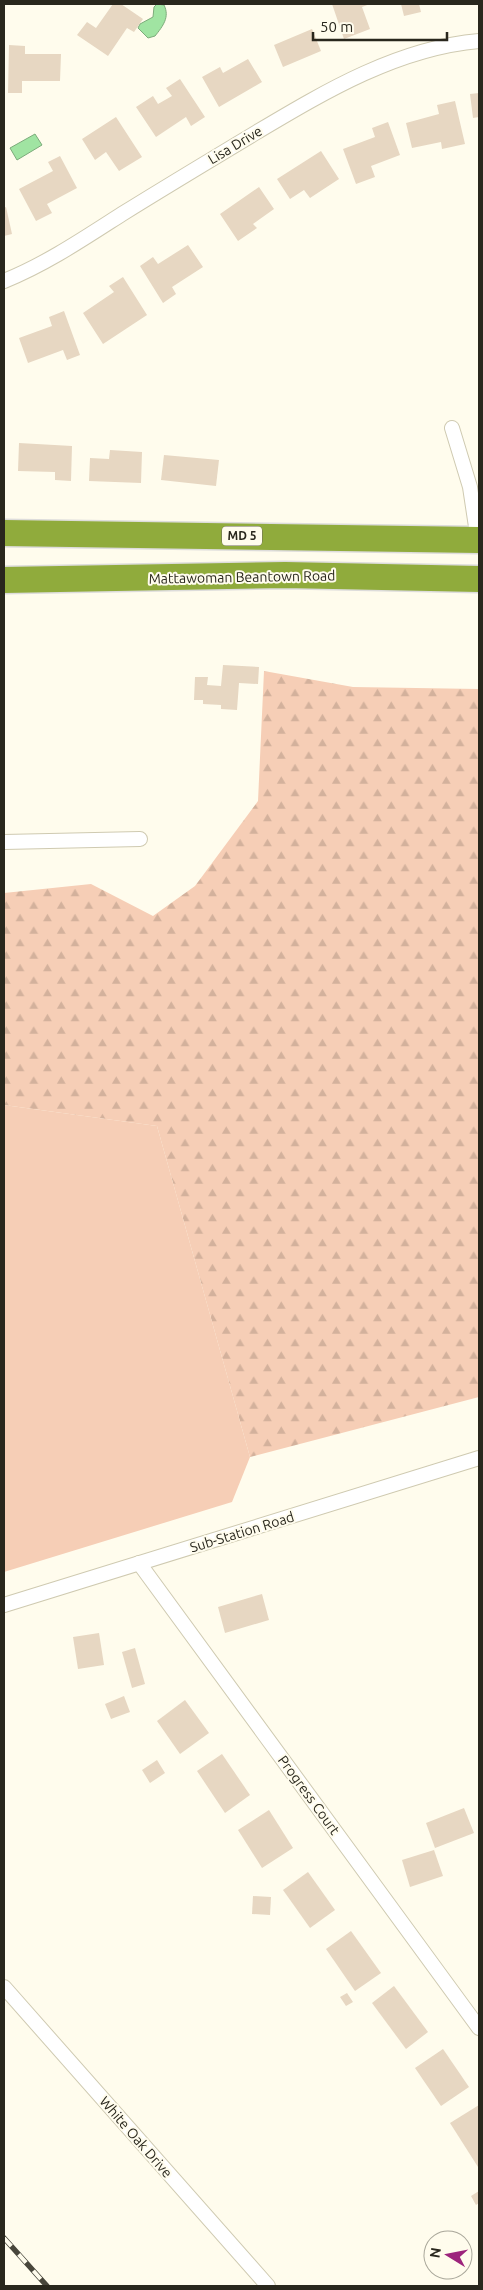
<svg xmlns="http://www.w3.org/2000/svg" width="483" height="2290" font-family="Ubuntu,sans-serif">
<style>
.forest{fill:url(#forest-firs)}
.park{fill:#f6ceb6}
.water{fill:#a0e4a2;stroke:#7cab7a}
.building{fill:#e7d7c2}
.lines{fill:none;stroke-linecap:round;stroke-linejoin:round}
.street-casing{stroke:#cfcab1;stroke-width:16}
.highway-casing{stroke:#dddcdb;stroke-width:29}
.street{stroke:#fff;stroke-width:14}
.highway{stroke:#90ab3c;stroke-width:26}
.rail-casing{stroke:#48463b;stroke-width:5.5}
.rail{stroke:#fffced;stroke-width:4;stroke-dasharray:11;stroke-linecap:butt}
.labels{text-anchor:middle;stroke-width:4;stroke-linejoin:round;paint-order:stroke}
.shield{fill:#fffced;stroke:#69675b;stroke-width:1}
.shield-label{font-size:12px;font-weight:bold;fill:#29271d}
.street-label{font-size:14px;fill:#29271d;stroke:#fffced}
</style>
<defs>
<pattern id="forest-firs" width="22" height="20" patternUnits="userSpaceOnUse" patternTransform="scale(1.25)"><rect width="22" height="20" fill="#f6ceb6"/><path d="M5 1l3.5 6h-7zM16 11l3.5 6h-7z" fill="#d3b19c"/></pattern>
</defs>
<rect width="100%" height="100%" fill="#fffced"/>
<!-- forest -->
<polygon class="forest" points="264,671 353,687 479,689 479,1397 250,1457 157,1126 4,1105 4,893 91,884 153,916 195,886 258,801"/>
<!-- park -->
<polygon class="park" points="4,1105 157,1126 250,1457 232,1502 4,1572"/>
<!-- water -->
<g class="water">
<path d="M157,4L164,5C170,17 163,26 155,36L148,38L138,28L140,24L153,17L154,7Z"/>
<polygon points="35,134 42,145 17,160 10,148"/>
</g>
<!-- building -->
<g class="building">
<polygon points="113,4 121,4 143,19 134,32 127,28 108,56 77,35 87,22 96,28"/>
<polygon points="332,4 370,4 362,7 370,29 344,39"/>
<polygon points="401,4 419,4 421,12 404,16"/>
<polygon points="312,29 321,51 283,67 274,45"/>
<polygon points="9,45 25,46 25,54 61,54 60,81 22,81 22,93 8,93"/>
<polygon points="248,59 262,82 219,107 202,77 220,67 223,73"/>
<polygon points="180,79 205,117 191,126 186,117 156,137 136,107 153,96 158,104 172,96 166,88"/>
<polygon points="479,93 479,117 473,118 470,94"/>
<polygon points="455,101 465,144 442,149 441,142 412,148 406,123 439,114 437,105"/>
<polygon points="116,117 142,157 119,171 106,152 95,160 82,139"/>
<polygon points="388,122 400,155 371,166 375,177 356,184 343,149 375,137 372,128"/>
<polygon points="321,151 339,179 310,198 304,190 290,199 277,179"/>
<polygon points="60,156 77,188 47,204 52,213 36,221 19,189 53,171 48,162"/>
<polygon points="259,187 274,209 253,224 257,228 238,241 220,214"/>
<polygon points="6,207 12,234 4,236 4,208"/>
<polygon points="188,245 203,267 172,287 176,294 163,303 140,266 153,257 158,264"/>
<polygon points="123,277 147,315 103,344 83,313 114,292 109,286"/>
<polygon points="64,311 80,355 67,360 63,350 28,363 19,338 52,326 49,317"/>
<polygon points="19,443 72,446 71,481 55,480 55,472 18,471"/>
<polygon points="110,450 142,452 141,483 89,481 90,458 109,459"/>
<polygon points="164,455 219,460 216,486 161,480"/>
<polygon points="223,665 259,667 258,684 239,683 237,710 221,709 221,705 203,704 203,700 194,700 195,677 208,677 207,685 221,686"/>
<polygon points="262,1594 269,1620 225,1633 218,1607"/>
<polygon points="99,1633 104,1665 78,1669 73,1637"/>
<polygon points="135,1648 145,1684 132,1688 122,1652"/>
<polygon points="124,1696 130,1712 111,1719 105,1704"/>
<polygon points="185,1700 209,1733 180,1754 157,1721"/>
<polygon points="222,1754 250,1795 225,1813 197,1771"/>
<polygon points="157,1760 165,1773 150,1783 142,1770"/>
<polygon points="464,1808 474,1833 435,1848 426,1823"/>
<polygon points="269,1810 293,1848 262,1868 238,1830"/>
<polygon points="434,1850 443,1876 410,1887 402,1860"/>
<polygon points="308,1872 335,1910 310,1928 283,1890"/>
<polygon points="253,1896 271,1897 270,1915 252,1914"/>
<polygon points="351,1931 381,1973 355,1991 326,1949"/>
<polygon points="394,1986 428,2032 406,2049 372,2003"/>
<polygon points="347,1993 353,2002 346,2006 340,1997"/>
<polygon points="443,2049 469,2087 441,2106 415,2068"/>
<polygon points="479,2105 479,2166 478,2167 450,2123"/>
<polygon points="479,2191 479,2203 476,2205 471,2196"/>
</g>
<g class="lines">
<!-- street casing -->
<g class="street-casing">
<g id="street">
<path d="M4,281C46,264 83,239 122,214C167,186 212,159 257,132C326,91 398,48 479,41"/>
<polyline points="452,428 470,487 478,540"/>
<polyline points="4,842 140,839"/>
<polyline points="139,1563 479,2028"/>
<polyline points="4,1605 479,1458"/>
<polyline points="4,1987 268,2286"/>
</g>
</g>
<!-- highway casing -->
<g class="highway-casing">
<g id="highway">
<polyline points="4,533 479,540"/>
<polyline points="4,580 285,575 479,579"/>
</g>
</g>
<!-- street -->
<use href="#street" class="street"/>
<!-- highway -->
<use href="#highway" class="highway"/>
<!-- rail casing -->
<g class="rail-casing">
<polyline id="rail" points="4,2238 47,2286"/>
</g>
<!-- rail -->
<use href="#rail" class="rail"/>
</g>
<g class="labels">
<!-- shield labels -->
<rect class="shield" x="222" y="526.5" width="40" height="19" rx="4"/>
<g class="shield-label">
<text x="242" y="540">MD 5</text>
</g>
<!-- street labels -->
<g class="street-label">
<text transform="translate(235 145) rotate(-31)" y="5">Lisa Drive</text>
<text transform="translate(242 577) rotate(-1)" y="5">Mattawoman Beantown Road</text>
<text transform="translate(242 1532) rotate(-17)" y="5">Sub-Station Road</text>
<text transform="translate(309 1795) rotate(54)" y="5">Progress Court</text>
<text transform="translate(136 2137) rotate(49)" y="5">White Oak Drive</text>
</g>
</g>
<!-- border -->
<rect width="483" height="2290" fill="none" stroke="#29271d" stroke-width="10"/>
<!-- north arrow -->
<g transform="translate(448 2255) rotate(280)"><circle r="24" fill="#fffced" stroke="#a9a79a"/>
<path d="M0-4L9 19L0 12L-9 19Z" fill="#9d247c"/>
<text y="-8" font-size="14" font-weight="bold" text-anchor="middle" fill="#29271d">N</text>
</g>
<!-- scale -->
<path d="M313 32v8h134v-8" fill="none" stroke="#29271d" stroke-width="2.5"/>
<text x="320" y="32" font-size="15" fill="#29271d" stroke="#fffced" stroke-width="4" paint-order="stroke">50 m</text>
</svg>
